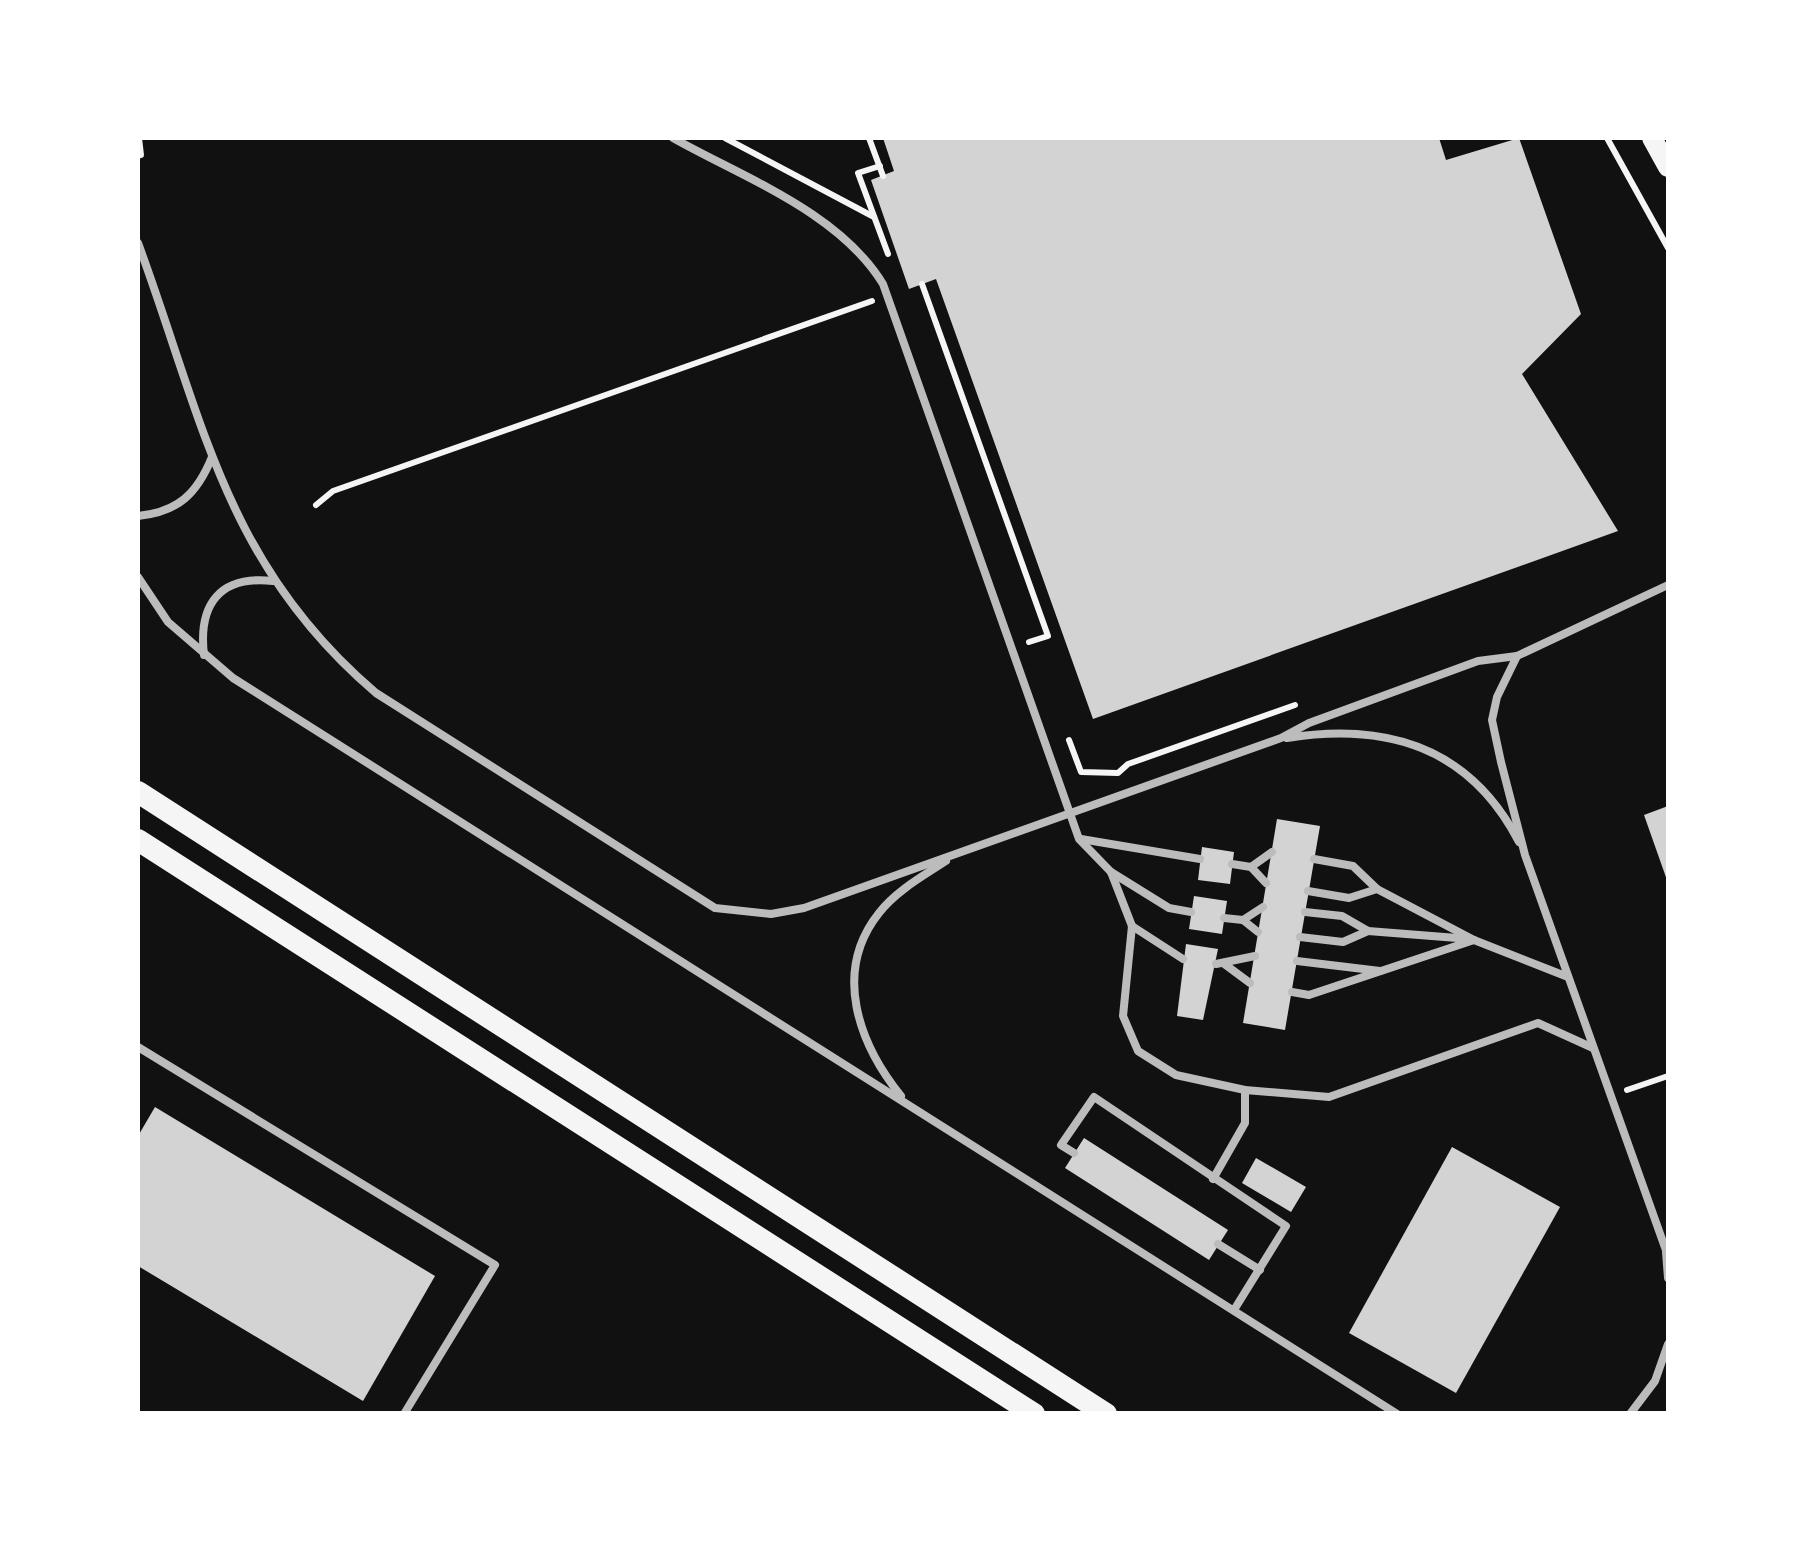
<svg xmlns="http://www.w3.org/2000/svg" width="1806" height="1551" font-family="'Noto Sans',sans-serif">
<style>
.building{fill:#d3d3d3}
.lines{fill:none;stroke-linecap:round;stroke-linejoin:round}
.path{stroke:#f5f5f5;stroke-width:6}
.service{stroke:#bcbcbc;stroke-width:8}
.secondary{stroke:#f5f5f5;stroke-width:20}
.primary{stroke:#f5f5f5;stroke-width:22}
</style>
<rect width="100%" height="100%" fill="#111"/>
<!-- building -->
<g class="building">
<polygon points="883,138 1439,138 1446,160 1519,138 1581,314 1522,374 1618,531 1093,719 936,279 909,289 871,180 894,171"/>
<polygon points="1668,806 1668,883 1644,815"/>
<polygon points="1277,819 1320,826 1285,1030 1243,1023"/>
<polygon points="1202,847 1234,852 1230,884 1198,880"/>
<polygon points="1194,896 1227,901 1222,934 1189,929"/>
<polygon points="1186,944 1218,949 1203,1020 1177,1016"/>
<polygon points="155,1107 435,1276 363,1401 138,1266 138,1136"/>
<polygon points="1084,1138 1228,1230 1209,1260 1065,1168"/>
<polygon points="1452,1147 1560,1207 1456,1393 1349,1333"/>
<polygon points="1256,1158 1306,1187 1291,1212 1242,1183"/>
</g>
<g class="lines">
<!-- path -->
<g class="path">
<polyline points="725,138 874,217"/>
<polyline points="869,138 883,176"/>
<polyline points="1607,138 1668,248"/>
<polyline points="138,156 141,155 139,138"/>
<polyline points="880,166 858,173 888,254"/>
<polyline points="922,284 1048,636 1029,642"/>
<polyline points="316,505 333,491 872,301"/>
<polyline points="1069,740 1081,772 1118,773 1128,764 1295,705"/>
<polyline points="1627,1090 1668,1076"/>
</g>
<!-- service -->
<g class="service">
<path d="M673,138C744,178 839,212 883,284L1079,839L1111,872L1132,926L1123,1016L1138,1051L1176,1075L1245,1090L1329,1097L1538,1023L1593,1048"/>
<path d="M138,243C203,419 225,565 376,693L715,908L771,914L804,908L1281,738L1309,723L1478,661L1517,656L1668,585"/>
<path d="M138,516C178,512 197,494 212,457"/>
<polyline points="138,577 168,622 233,678 1397,1414"/>
<path d="M204,655C198,604 220,575 273,581"/>
<polyline points="1517,656 1497,697 1492,720 1501,762 1525,855 1668,1256"/>
<path d="M1287,738C1387,722 1470,747 1519,842"/>
<polyline points="1081,839 1200,859"/>
<polyline points="1314,859 1353,866 1377,889 1474,940 1568,977"/>
<polyline points="1232,864 1251,867 1266,883"/>
<polyline points="1251,867 1272,852"/>
<polyline points="1111,872 1169,908 1191,912"/>
<polyline points="1308,891 1349,898 1377,889"/>
<polyline points="1305,912 1342,916 1368,931 1470,939"/>
<polyline points="1224,918 1243,920 1258,932"/>
<polyline points="1243,920 1263,907"/>
<polyline points="1132,926 1183,959"/>
<polyline points="1300,937 1343,942 1368,931"/>
<polyline points="1297,961 1380,971"/>
<polyline points="1223,963 1250,983"/>
<polyline points="1216,964 1255,956"/>
<polyline points="1292,992 1309,995 1474,940"/>
<polyline points="138,1047 495,1265 404,1414"/>
<path d="M901,1096C859,1044 832,972 879,913C896,891 923,876 946,861"/>
<polyline points="1074,1153 1061,1145 1094,1097 1286,1226 1234,1310"/>
<polyline points="1213,1179 1245,1123 1245,1090"/>
<polyline points="1218,1244 1260,1270"/>
<polyline points="1666,1252 1668,1278"/>
<polyline points="1630,1414 1655,1381 1668,1344"/>
</g>
<!-- secondary -->
<polyline class="secondary" points="1652,138 1668,167"/>
<!-- primary -->
<g class="primary">
<polyline points="138,792 1106,1414"/>
<polyline points="138,840 1034,1414"/>
</g>
</g>
<!-- border -->
<rect width="1806" height="1551" fill="none" stroke="#ffffff" stroke-width="280"/>
</svg>
